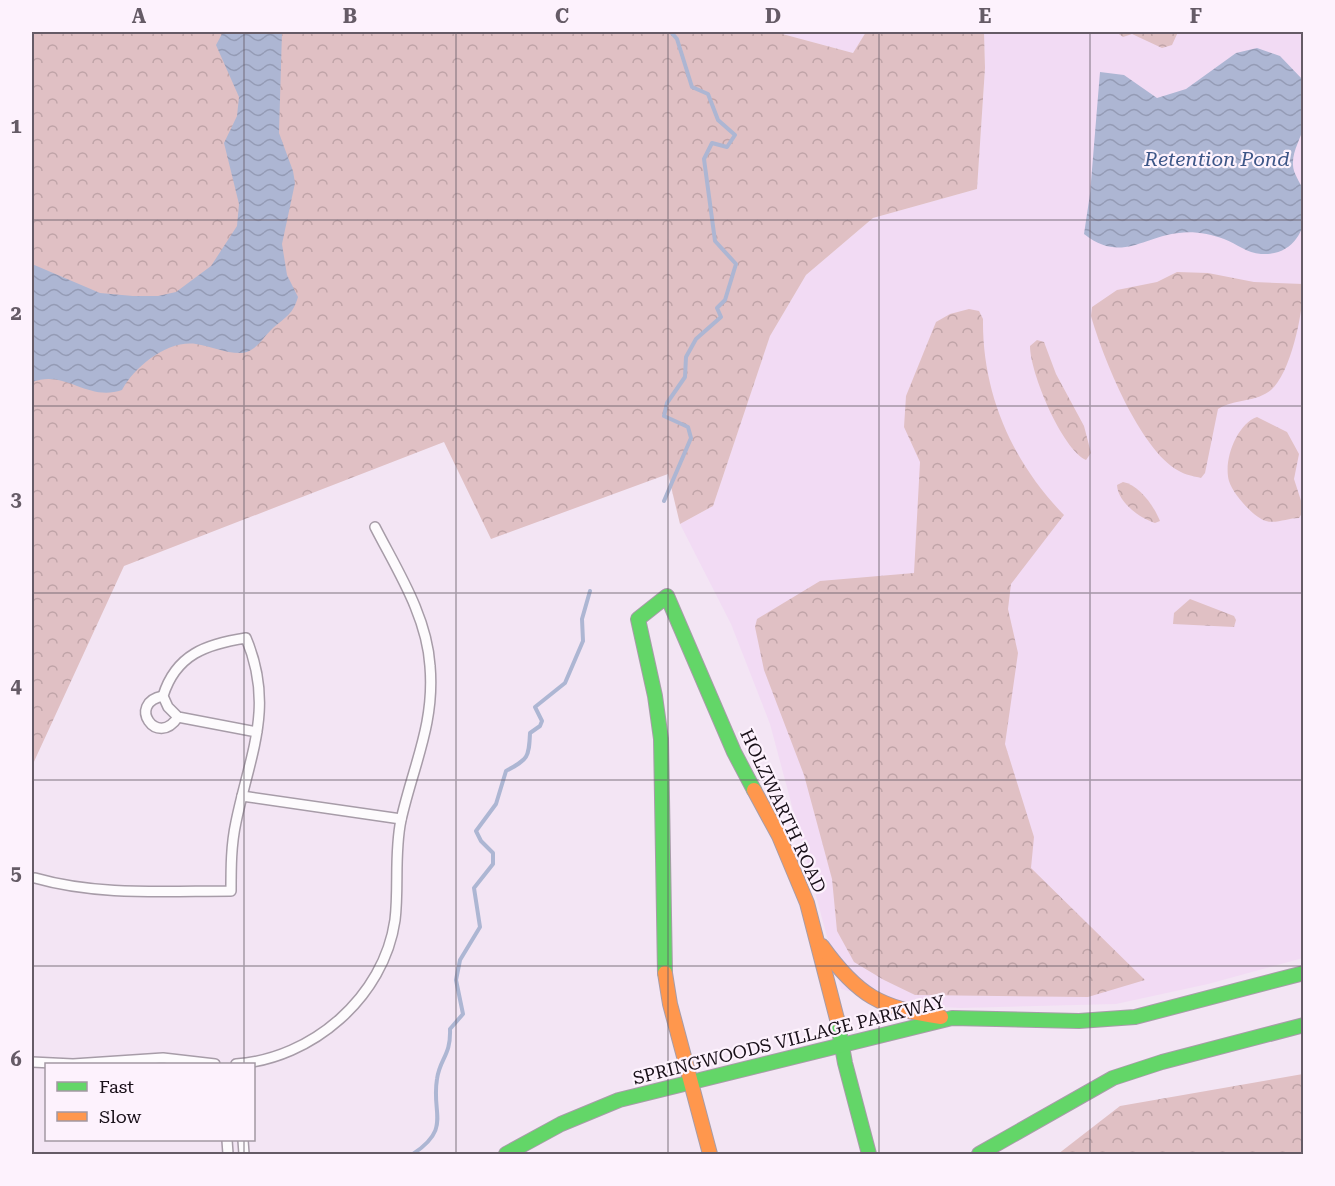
<svg xmlns="http://www.w3.org/2000/svg" width="1335" height="1186" font-family="'Roboto Serif',serif">
<style>
.built{fill:#f2dbf4}
.forest{fill:url(#forest-crowns)}
.water{fill:url(#water-waves)}
.lines{fill:none;stroke-linecap:round;stroke-linejoin:round}
.stream{stroke:#adb6d3;stroke-width:4}
.street-casing{stroke:#a79ca8;stroke-width:12}
.fast-casing{stroke:#a79ca8;stroke-width:16}
.slow-casing{stroke:#a79ca8;stroke-width:16}
.street{stroke:#fdfbfd;stroke-width:9}
.fast{stroke:#63d668;stroke-width:14}
.slow{stroke:#ff974d;stroke-width:14}
.grid{fill:none;stroke:#655b66;stroke-width:1.5;stroke-opacity:0.55}
.labels{text-anchor:middle;stroke-width:4.5;stroke-linejoin:round;paint-order:stroke}
.street-label{font-size:18px;fill:#191019;stroke:#fdf2fd}
.water-label{font-size:20px;font-style:italic;fill:#3d5687;stroke:#fdf2fd}
.neatline{fill:none;stroke:#655b66;stroke-width:2}
.grid-label{font-size:20px;text-anchor:middle;font-weight:bold;fill:#655b66}
</style>
<defs>
<pattern id="forest-crowns" width="20" height="18" patternUnits="userSpaceOnUse" patternTransform="scale(1.5)"><rect width="20" height="18" fill="#e0c0c4"/><path d="M2 6a3 3 0 1 1 6 0M12 15a3 3 0 1 1 6 0" fill="none" stroke="#c0a4a8"/></pattern>
<pattern id="water-waves" width="16" height="10" patternUnits="userSpaceOnUse" patternTransform="scale(1.5)"><rect width="16" height="10" fill="#adb6d3"/><path d="M0 5q4-4 8 0t8 0" fill="none" stroke="#949bb5"/></pattern>
</defs>
<rect width="100%" height="100%" fill="#f3e5f4"/>
<!-- built -->
<g class="built">
<polygon points="775,32 866,32 853,53"/>
<polygon points="984,32 1303,32 1303,958 1208,984 1116,1004 961,1008 904,1005 841,989 770,724 731,624 680,524 713,506 770,336 806,275 873,218 977,189 985,68"/>
</g>
<!-- forest -->
<g class="forest">
<polygon points="32,32 775,32 853,53 866,32 984,32 985,68 977,189 873,218 806,275 770,336 713,506 680,524 668,474 491,539 444,442 124,566 32,766"/>
<polygon points="1116,32 1178,32 1172,45 1162,48 1132,34 1123,37"/>
<path d="M1177,272L1208,273L1254,282L1303,284C1304,310 1291,373 1271,390C1257,402 1234,399 1218,409L1205,473L1201,478C1194,476 1185,475 1179,471C1140,450 1103,358 1091,316L1092,307L1117,290L1157,282Z"/>
<path d="M969,309L979,311L983,319C982,393 1012,462 1064,515L1011,584L1008,609L1018,653L1005,744L1034,837L1031,868L1145,980L1088,997L915,995L884,980L854,962L837,931L832,879L804,775L764,670L755,627L757,619L820,581L914,573L920,462L904,427L906,396L936,322L950,314Z"/>
<path d="M1037,340L1044,342L1056,374L1084,426L1091,453L1086,460C1062,449 1030,373 1030,346Z"/>
<path d="M1257,417L1287,432L1299,454L1294,479L1304,510L1299,518C1288,518 1276,524 1266,521C1253,517 1233,494 1229,481C1223,460 1237,424 1257,417Z"/>
<path d="M1123,482C1139,485 1154,506 1160,521L1155,523C1140,518 1118,503 1117,485Z"/>
<polygon points="1190,599 1234,616 1236,620 1234,627 1173,624 1174,613"/>
<polygon points="1303,1074 1303,1154 1058,1154 1120,1106"/>
</g>
<!-- water -->
<g class="water">
<path d="M223,32H282L279,133L293,171L295,183L282,244L287,275L298,297C293,314 286,317 273,328C263,337 257,351 242,353C228,354 210,346 196,344C168,340 135,366 122,390C87,402 66,369 32,382V264L100,293L133,296H158L176,292L211,266L237,226L239,204L224,143L237,116L239,97L216,45Z"/>
<path d="M1257,48L1280,56L1303,80C1304,94 1306,111 1304,125C1301,139 1292,151 1293,165C1293,173 1300,182 1303,190C1311,222 1298,256 1261,254C1247,253 1237,244 1224,239C1210,234 1193,231 1179,233C1142,237 1121,263 1084,234L1090,194L1100,72L1124,75L1157,98L1186,89L1236,53Z"/>
</g>
<g class="lines">
<!-- stream -->
<g class="stream">
<polyline points="664,501 691,438 688,427 664,416 667,403 685,377 686,357 696,339 721,317 717,308 725,300 736,264 715,241 704,159 712,143 727,147 735,135 718,120 708,94 692,87 677,39 671,32"/>
<path d="M413,1154C452,1128 431,1114 437,1079C440,1058 451,1056 450,1029L463,1014L456,980L460,960L480,927L474,888L493,864V853L481,841L476,831L496,804L506,771C528,759 529,758 530,733L540,726L542,721L535,707L565,683L583,641L582,619L590,591"/>
</g>
<!-- street casing -->
<g class="street-casing">
<g id="street">
<path d="M163,696C126,703 157,749 178,717"/>
<polyline points="242,796 401,819"/>
<path d="M35,878C98,896 165,891 231,891C231,868 231,845 236,822C250,754 275,707 246,638C207,644 176,654 163,696L168,707L178,717L257,732"/>
<polyline points="32,1062 73,1064 163,1058 215,1064"/>
<path d="M236,1064C312,1059 384,997 395,920C399,887 394,853 401,820C413,766 435,724 430,666C427,616 397,570 375,527"/>
<polyline points="227,1140 228,1154"/>
<polyline points="243,1140 244,1154"/>
</g>
</g>
<!-- fast casing -->
<g class="fast-casing">
<g id="fast">
<polyline points="665,973 661,739 655,696 638,619 667,596 734,752 754,790"/>
<polyline points="837,1019 845,1063 869,1154"/>
<polyline points="506,1154 561,1124 619,1100 952,1018 1079,1021 1135,1017 1304,973"/>
<polyline points="979,1154 1113,1078 1162,1062 1304,1025"/>
</g>
</g>
<!-- slow casing -->
<g class="slow-casing">
<g id="slow">
<polyline points="754,790 779,836 807,903 837,1019"/>
<path d="M822,946C857,995 881,1009 941,1017"/>
<polyline points="665,973 670,1004 710,1154"/>
</g>
</g>
<!-- street -->
<use href="#street" class="street"/>
<!-- fast -->
<use href="#fast" class="fast"/>
<!-- slow -->
<use href="#slow" class="slow"/>
</g>
<!-- grid -->
<path class="grid" d="M244,32V1064M456,32V1154M668,32V1154M879,32V1154M1090,32V1154M32,220H1304M32,406H1304M32,593H1304M32,780H1304M32,966H1304M244,1140V1154"/>
<g class="labels">
<!-- street labels -->
<g class="street-label">
<text transform="translate(783 811) rotate(65)" y="6">HOLZWARTH ROAD</text>
<text transform="translate(789 1040) rotate(-14)" y="6">SPRINGWOODS VILLAGE PARKWAY</text>
</g>
<!-- water labels -->
<g class="water-label">
<text x="1217" y="166">Retention Pond</text>
</g>
</g>
<!-- border -->
<rect width="1335" height="1186" fill="none" stroke="#fdf2fd" stroke-width="66"/>
<!-- legend -->
<rect x="45" y="1063" width="210" height="78" fill="#fdf2fd" stroke="#a298a2" stroke-width="1.5"/>
<rect x="57" y="1082" width="30" height="9" fill="#63d668" stroke="#a298a2" stroke-width="1.5"/>
<text x="99" y="1093" font-size="18" fill="#191019">Fast</text>
<rect x="57" y="1112" width="30" height="9" fill="#ff974d" stroke="#a298a2" stroke-width="1.5"/>
<text x="99" y="1123" font-size="18" fill="#191019">Slow</text>
<rect x="33" y="33" width="1269" height="1120" class="neatline"/>
<g class="grid-label">
<text x="139" y="23">A</text>
<text x="350" y="23">B</text>
<text x="562" y="23">C</text>
<text x="773" y="23">D</text>
<text x="985" y="23">E</text>
<text x="1196" y="23">F</text>
<text x="16" y="133">1</text>
<text x="16" y="320">2</text>
<text x="16" y="506">3</text>
<text x="16" y="693">4</text>
<text x="16" y="880">5</text>
<text x="16" y="1066">6</text>
</g>
</svg>
